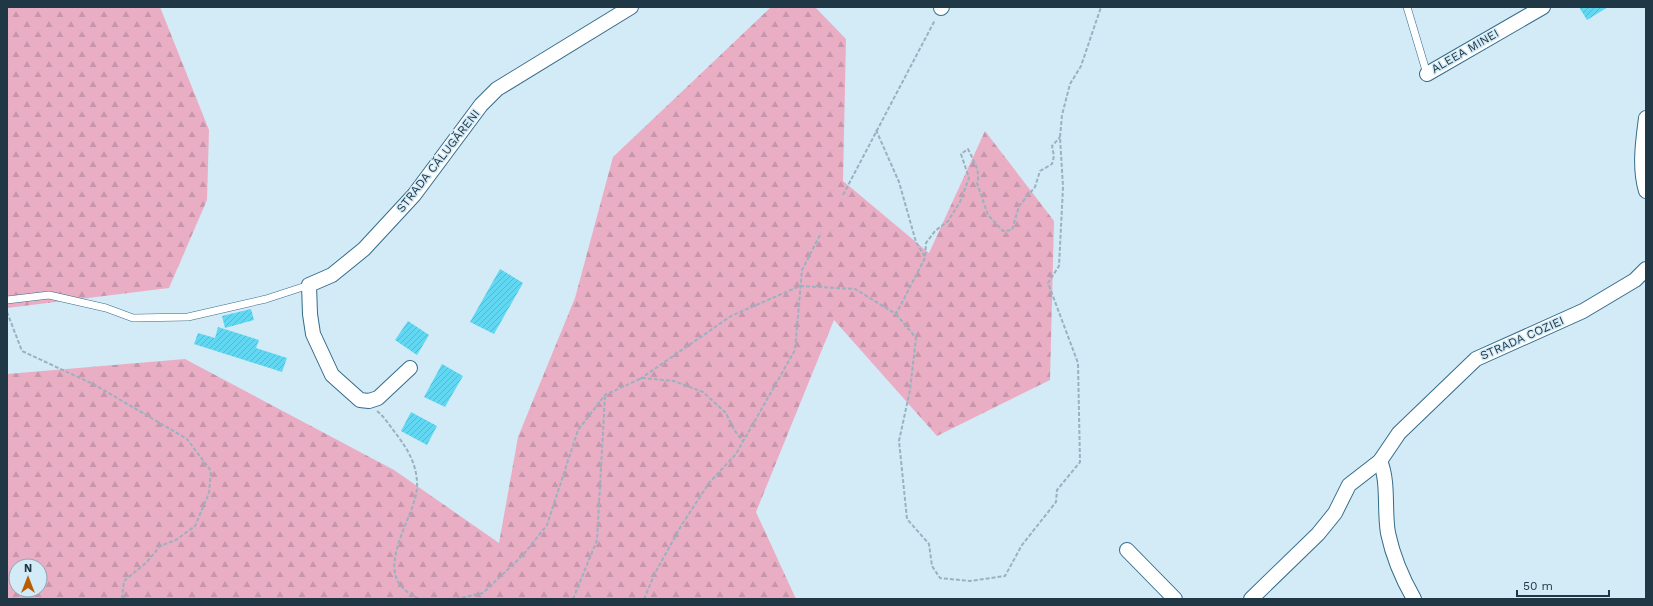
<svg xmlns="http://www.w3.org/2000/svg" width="1653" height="606" font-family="'Work Sans',sans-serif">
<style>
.forest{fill:url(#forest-firs);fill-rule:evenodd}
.building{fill:url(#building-hatch)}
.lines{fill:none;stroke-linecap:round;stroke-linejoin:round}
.service-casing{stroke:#346c8a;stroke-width:8}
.minor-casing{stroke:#346c8a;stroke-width:16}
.path{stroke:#9ab2bf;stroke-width:2;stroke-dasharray:4 2;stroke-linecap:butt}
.service{stroke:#fff;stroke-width:7}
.minor{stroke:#fff;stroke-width:14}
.labels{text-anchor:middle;stroke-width:3;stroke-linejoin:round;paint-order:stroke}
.street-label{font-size:12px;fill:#203845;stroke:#d3eaf7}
</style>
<defs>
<pattern id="forest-firs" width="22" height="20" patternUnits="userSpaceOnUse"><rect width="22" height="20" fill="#eaaec4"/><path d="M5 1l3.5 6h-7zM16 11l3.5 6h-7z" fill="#c896aa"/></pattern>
<pattern id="building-hatch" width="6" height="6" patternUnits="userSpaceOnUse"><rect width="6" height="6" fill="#61d7f1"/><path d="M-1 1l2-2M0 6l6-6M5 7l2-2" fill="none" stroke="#54b9d0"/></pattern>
</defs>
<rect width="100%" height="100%" fill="#d3eaf7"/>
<!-- forest -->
<g class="forest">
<polygon points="7,7 160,7 209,130 207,200 169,288 7,308"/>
<path d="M771,7H815L846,39L843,181L929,253L985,131L1054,221L1050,380L937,436L834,320L756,512L796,599H7V374L185,359L394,470L499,543L518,437L575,298L613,157ZM16,566H40V590H16Z"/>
</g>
<!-- building -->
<g class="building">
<polygon points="1579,7 1608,7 1587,20"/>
<polygon points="500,269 523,283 494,334 470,322"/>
<polygon points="251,309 254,320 225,328 222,316"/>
<polygon points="408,321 429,335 417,355 395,340"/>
<polygon points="218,327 259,340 256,348 287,358 282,372 194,344 198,333 215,338"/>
<polygon points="442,364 463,376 445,407 424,397"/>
<polygon points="411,412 437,426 427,445 401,431"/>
</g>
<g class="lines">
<!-- service casing -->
<g class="service-casing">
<g id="service">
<polyline points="1407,7 1427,74"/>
<polyline points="7,300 49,295 106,308 133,318 188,317 266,299 309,285"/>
</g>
</g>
<!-- minor casing -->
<g class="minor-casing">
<g id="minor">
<polyline points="941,8 942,7"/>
<polyline points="1427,74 1543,7"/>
<path d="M1646,118C1643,141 1639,168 1646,191"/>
<polyline points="410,368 378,398 369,401 360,400 332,375 313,334 310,314 309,285 332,275 364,249 414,195 481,105 497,89 631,7"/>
<path d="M1380,461C1389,482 1384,510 1388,533C1393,557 1402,578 1414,599"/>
<polyline points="1127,550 1175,599"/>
<polyline points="1251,599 1318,534 1335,513 1349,485 1380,461 1399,433 1476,359 1583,311 1635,280 1646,269"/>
</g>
</g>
<!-- path -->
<g class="path">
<polyline points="876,130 899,182 916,242 925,257"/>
<polyline points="843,195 935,20"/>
<polyline points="7,312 22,351 95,385 187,439 211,471 209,493 195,526 176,540 160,546 147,562 124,581 122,599"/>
<polyline points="896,314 916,338 910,390 899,441 907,519 929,544 932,566 940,578 970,581 1005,576 1022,545 1056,502 1057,490 1080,462 1078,363 1048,283 1059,266 1063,187 1060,137 1062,115 1070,84 1081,66 1101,7"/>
<path d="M640,379L731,316L800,286L855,289L896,314L925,258L926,243L935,231L948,221L960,202L969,178L961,154L968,149C973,160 981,171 977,183L988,215L1003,231L1012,230L1019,206L1035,187L1040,171L1052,164L1054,156L1052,146L1060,137"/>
<path d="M377,411C385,417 391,428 397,435C409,451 418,467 417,488C415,516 377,565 404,589C408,593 414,596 419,599"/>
<polyline points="122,595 126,599"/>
<polyline points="456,599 483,593 523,555 547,525 578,430 605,395 642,378 674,381 703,392 726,413 734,430 743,441"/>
<polyline points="573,599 597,540 605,396"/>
<polyline points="644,599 655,573 681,526 709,483 736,454 795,350 802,270 821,233"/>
</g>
<!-- service -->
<use href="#service" class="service"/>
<!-- minor -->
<use href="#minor" class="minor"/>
</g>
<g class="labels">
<!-- street labels -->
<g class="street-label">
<text transform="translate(1465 51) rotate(-30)" y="4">ALEEA MINEI</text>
<text transform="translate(438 161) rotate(-52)" y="4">STRADA CĂLUGĂRENI</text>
<text transform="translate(1522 338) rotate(-24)" y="4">STRADA COZIEI</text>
</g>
</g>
<!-- border -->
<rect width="1653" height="606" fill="none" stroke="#203845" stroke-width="16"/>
<!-- north arrow -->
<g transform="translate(28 578)"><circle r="19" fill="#d3eaf7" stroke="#8ba3b0"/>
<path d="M0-3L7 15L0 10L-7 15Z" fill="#b85d00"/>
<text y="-6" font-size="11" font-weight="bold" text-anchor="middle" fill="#203845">N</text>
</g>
<!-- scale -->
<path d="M1517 590v6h92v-6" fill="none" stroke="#203845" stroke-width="2"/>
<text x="1523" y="590" font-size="12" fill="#203845" stroke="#d3eaf7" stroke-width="3" paint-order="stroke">50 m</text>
</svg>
